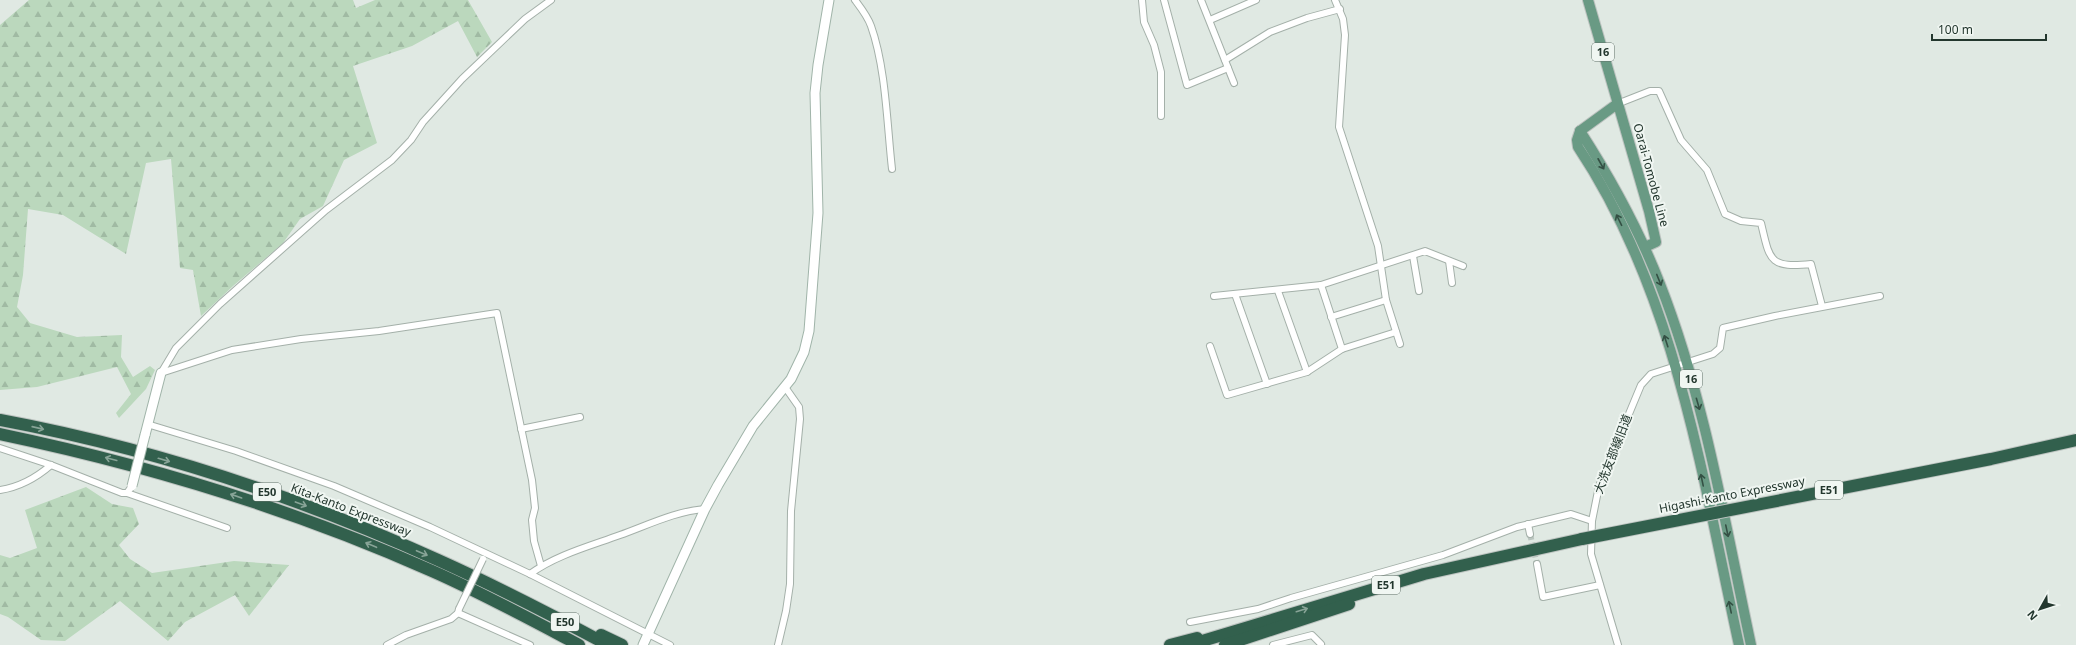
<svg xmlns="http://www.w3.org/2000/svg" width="2076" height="645" font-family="'Noto Sans','Noto Sans JP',sans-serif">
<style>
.forest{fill:url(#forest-firs)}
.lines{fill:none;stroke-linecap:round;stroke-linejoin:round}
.street-tunnel{stroke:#bac5bf;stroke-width:6;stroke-dasharray:6 3;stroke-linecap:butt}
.street-casing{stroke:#a4b0a9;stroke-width:8}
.secondary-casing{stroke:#a0b4a9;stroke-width:11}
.primary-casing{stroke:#bdc3c0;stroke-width:12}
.highway-casing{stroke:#bdc3c0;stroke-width:14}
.street{stroke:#fff;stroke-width:6}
.secondary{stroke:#fff;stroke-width:9}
.primary{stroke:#699a84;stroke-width:10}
.highway{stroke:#32604d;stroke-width:12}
.street-bridge-casing{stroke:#a4b0a9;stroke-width:8;stroke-linecap:butt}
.secondary-bridge-casing{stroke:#a0b4a9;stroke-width:11;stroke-linecap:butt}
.highway-bridge-casing{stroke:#bdc3c0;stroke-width:14;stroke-linecap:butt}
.street-bridge{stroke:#fff;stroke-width:6}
.secondary-bridge{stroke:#fff;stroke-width:9}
.highway-bridge{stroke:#32604d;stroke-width:12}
.oneway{stroke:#345044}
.oneway2{stroke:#88a497}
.labels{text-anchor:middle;stroke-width:4;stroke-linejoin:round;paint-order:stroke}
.shield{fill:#f0f6f2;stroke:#607069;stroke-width:1}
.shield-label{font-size:11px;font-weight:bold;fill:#23372e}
.street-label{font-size:12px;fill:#23372e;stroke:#f0f6f2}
</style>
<defs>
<pattern id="forest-firs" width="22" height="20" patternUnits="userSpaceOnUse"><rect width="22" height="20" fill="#bbd8bd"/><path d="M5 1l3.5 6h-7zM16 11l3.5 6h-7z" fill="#a0baa3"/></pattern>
</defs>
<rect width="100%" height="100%" fill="#e0e9e3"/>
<!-- forest -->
<g class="forest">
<polygon points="29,0 353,0 356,8 375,0 468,0 492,42 477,57 458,21 412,46 353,66 377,143 344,160 323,206 300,219 283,243 233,286 201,316 193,270 180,268 171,159 146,163 126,254 63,215 28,209 23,275 17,307 30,323 77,337 122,335 121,357 133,377 150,366 155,370 146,389 119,418 116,413 131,394 117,367 37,387 0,390 0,25"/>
<polygon points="86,487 112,504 133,508 139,524 119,545 130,559 152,573 234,561 289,565 249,616 235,595 185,622 168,641 120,601 65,641 41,640 8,617 0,614 0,555 10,558 37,548 25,510"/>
</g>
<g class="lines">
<!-- street-tunnel -->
<polyline class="street-tunnel" points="1530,534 1537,564"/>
<!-- street casing -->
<g class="street-casing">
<g id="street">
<path d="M855,0C861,8 868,17 871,26C886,68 887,125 892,169"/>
<polyline points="1142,0 1144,22 1154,45 1161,72 1161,116"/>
<polyline points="1164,0 1187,85 1228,68"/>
<polyline points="1201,0 1234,83"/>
<polyline points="1335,0 1343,19 1345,35 1339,127 1378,246 1386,300 1400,344"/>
<polyline points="1210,20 1256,0"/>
<polyline points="1225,60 1270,32 1307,18 1340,9"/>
<path d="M1617,104L1650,91H1659L1681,140L1707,170L1725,214L1741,221L1761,223C1770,261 1769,268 1811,264L1822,306"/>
<polyline points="1413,256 1419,291"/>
<polyline points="1449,261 1452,283"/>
<polyline points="1321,285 1342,349"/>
<polyline points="1278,291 1307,372"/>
<polyline points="1235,294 1267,384"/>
<polyline points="1214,296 1321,285 1425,251 1463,266"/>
<polyline points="1331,317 1386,300"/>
<polyline points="1210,346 1227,395 1307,372 1342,349 1396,332"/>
<polyline points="161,373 232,350 301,339 379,331 497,313 532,480 535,508 532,520 534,541 541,566"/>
<polyline points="161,373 176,348 220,304 326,210 392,160 411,140 423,122 462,79 525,19 551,0"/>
<polyline points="147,424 236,451 334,486 430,527 530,574 670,645"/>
<polyline points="521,429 580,417"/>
<polyline points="0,448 51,465 122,493 127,493 132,486"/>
<path d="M0,490C20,487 36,478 51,465"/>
<polyline points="127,493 227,528"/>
<polyline points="1528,524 1530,534"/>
<polyline points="1537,564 1543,597 1600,585"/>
<path d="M530,574C556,555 590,546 620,535C648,525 676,511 705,509"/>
<polyline points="458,613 530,645"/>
<polyline points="1190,622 1258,609 1291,598 1443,555 1517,527 1571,514 1592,521"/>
<polyline points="387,645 406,635 451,619 458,613 459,609"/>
<polyline points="778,645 786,611 790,584 791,511 800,419 799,407 785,387"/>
<polyline points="1273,645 1312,635 1321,644"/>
<polyline points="1618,645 1591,554 1592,521 1599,486 1641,385 1651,374 1713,354 1720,348 1723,328 1775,316 1880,296"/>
</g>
</g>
<!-- secondary casing -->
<g class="secondary-casing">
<g id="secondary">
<polyline points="145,435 161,373"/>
<polyline points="643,645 705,509 718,485 753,426 791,379 804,352 809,331 818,213 815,93 818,65 829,0"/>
</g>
</g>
<!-- primary casing -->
<g class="primary-casing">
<g id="primary">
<polyline points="1588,0 1649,211 1656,242 1645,247"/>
<path d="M1580,131C1611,179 1639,230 1660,284C1705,399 1725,524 1751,645"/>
<path d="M1580,131L1577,140L1578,147C1676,294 1702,476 1739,645"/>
<polyline points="1580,131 1617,104"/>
</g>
</g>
<!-- highway casing -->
<g class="highway-casing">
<g id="highway">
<path d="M0,420C150,448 299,497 438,560C496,586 552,615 608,645"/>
<path d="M0,434C148,465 293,509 432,571C482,593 530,619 579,645"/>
<polyline points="601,635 622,645"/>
<polyline points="1170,645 1197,638"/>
<polyline points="1189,645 1424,574 1582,539"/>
<polyline points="1225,645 1349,604"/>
</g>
</g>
<!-- street -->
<use href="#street" class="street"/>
<!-- secondary -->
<use href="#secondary" class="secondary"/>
<!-- primary -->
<use href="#primary" class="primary"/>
<!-- highway -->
<use href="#highway" class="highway"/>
<!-- street-bridge casing -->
<g class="street-bridge-casing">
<polyline id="street-bridge" points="459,609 483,559"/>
</g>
<!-- secondary-bridge casing -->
<g class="secondary-bridge-casing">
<polyline id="secondary-bridge" points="132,486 145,435"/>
</g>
<!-- highway-bridge casing -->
<g class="highway-bridge-casing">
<polyline id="highway-bridge" points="1582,539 1991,459 2076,440"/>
</g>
<!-- street-bridge -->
<use href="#street-bridge" class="street-bridge"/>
<!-- secondary-bridge -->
<use href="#secondary-bridge" class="secondary-bridge"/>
<!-- highway-bridge -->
<use href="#highway-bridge" class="highway-bridge"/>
</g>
<!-- one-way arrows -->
<defs><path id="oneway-shaft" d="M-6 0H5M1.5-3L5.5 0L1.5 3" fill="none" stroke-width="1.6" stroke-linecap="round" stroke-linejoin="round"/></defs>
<g class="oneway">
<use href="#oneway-shaft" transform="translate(1601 164) rotate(61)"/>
<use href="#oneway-shaft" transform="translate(1619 220) rotate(-116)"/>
<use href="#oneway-shaft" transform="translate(1659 280) rotate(68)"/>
<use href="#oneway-shaft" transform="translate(1666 341) rotate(-108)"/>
<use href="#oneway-shaft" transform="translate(1698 404) rotate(74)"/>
<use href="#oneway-shaft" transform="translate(1702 480) rotate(-102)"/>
<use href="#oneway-shaft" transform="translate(1727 531) rotate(78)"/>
<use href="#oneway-shaft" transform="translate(1730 607) rotate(-102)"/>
</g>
<g class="oneway2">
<use href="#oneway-shaft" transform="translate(38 428) rotate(13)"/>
<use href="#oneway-shaft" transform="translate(111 459) rotate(-165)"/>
<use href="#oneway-shaft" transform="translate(164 460) rotate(16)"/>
<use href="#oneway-shaft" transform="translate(236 496) rotate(-161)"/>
<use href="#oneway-shaft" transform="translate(301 504) rotate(20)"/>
<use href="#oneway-shaft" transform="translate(371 545) rotate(-157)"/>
<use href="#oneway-shaft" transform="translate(422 553) rotate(23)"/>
<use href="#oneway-shaft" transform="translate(1302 610) rotate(-17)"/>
</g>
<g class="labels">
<!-- shield labels -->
<g class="shield">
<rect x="1592" y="43" width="22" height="18" rx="3"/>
<rect x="1680" y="370" width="22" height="18" rx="3"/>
<rect x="1815" y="481" width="28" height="18" rx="3"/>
<rect x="253" y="483" width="28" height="18" rx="3"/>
<rect x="1372" y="576" width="28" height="18" rx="3"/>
<rect x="551" y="613" width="28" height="18" rx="3"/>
</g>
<g class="shield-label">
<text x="1603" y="56">16</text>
<text x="1691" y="383">16</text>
<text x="1829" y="494">E51</text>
<text x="267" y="496">E50</text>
<text x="1386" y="589">E51</text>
<text x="565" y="626">E50</text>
</g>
<!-- street labels -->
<g class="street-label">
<text transform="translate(1651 175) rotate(75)" y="4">Oarai-Tomobe Line</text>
<text transform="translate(1613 454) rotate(-69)" y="4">大洗友部線旧道</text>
<text transform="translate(1732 495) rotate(-11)" y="4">Higashi-Kanto Expressway</text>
<text transform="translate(351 510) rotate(21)" y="4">Kita-Kanto Expressway</text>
</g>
</g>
<!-- north arrow -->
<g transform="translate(2040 609) rotate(231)" stroke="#f0f6f2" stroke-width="3" paint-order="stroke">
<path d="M0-3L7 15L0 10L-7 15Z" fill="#23372e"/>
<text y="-6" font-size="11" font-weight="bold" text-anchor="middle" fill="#23372e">N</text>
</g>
<!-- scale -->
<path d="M1932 34v6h114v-6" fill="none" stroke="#23372e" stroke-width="2"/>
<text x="1938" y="34" font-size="12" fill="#23372e" stroke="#f0f6f2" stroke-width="3" paint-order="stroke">100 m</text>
</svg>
